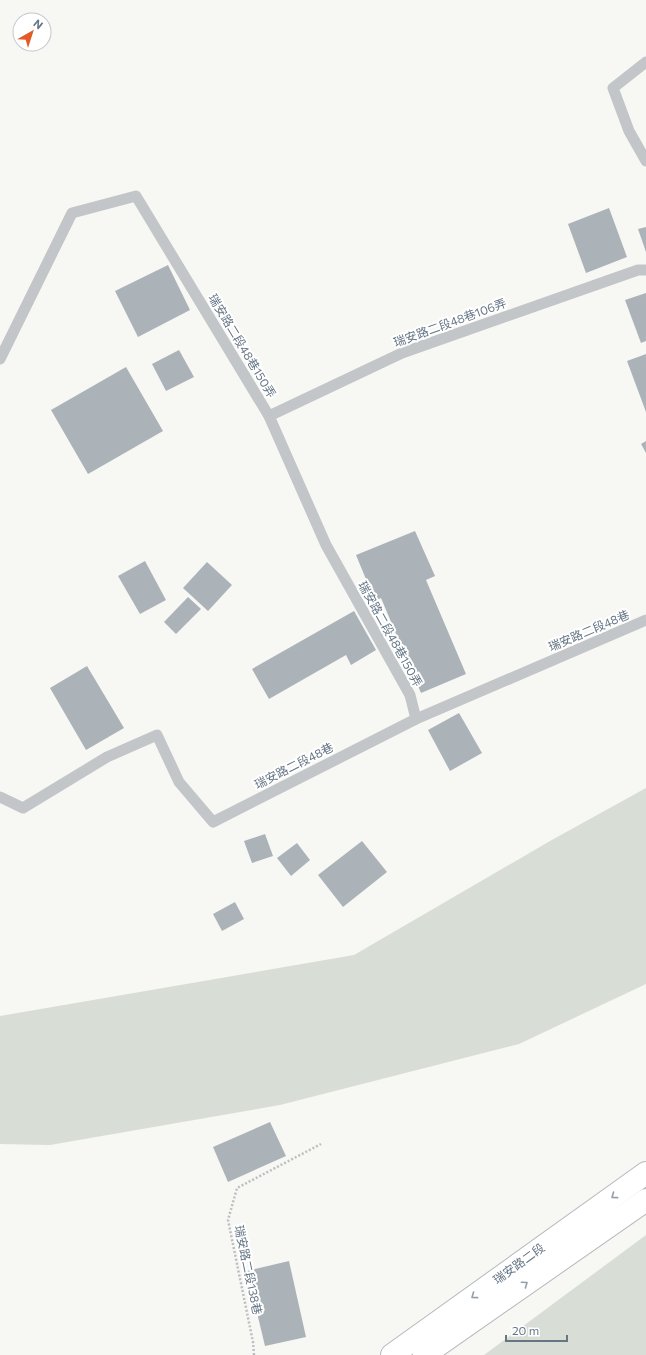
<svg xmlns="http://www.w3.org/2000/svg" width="646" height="1355" font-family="Commissioner,'Noto Sans TC',sans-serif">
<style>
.green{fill:#d8ded5}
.building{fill:#abb3b9}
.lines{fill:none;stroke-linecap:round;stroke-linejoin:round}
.primary-casing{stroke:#b5b9bd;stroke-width:24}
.path{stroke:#bcbec1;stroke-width:2.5;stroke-dasharray:2 2;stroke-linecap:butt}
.service{stroke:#c2c6c9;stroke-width:11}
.primary{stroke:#fff;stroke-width:22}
.oneway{stroke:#949faa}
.labels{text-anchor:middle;stroke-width:4;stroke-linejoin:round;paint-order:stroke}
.street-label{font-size:12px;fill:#667685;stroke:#fff}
</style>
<rect width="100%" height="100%" fill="#f7f7f4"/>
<!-- green -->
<g class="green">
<polygon points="646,788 646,984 519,1044 280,1105 50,1145 0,1144 0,1016 354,955 550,841"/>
<polygon points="646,1235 646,1355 484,1355"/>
</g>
<!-- building -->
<g class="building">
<polygon points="609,208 627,257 586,273 568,224"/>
<polygon points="646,227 646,252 638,229"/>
<polygon points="168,265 190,310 138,337 115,291"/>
<polygon points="646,293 646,341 641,343 625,300"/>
<polygon points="179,350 194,377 166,391 152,364"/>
<polygon points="646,354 646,412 627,361"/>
<polygon points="126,367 163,431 88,474 51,410"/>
<polygon points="646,441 646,453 641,444"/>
<polygon points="415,531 435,576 426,580 466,674 421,693 381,598 375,601 356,555"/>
<polygon points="145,561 166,600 140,614 118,576"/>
<polygon points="207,562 232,585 208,611 183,588"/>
<polygon points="188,597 201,609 176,634 164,622"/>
<polygon points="354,611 376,650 351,665 346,655 269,699 252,669"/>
<polygon points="87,666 124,728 86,750 50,688"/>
<polygon points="459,713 482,753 450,771 428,730"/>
<polygon points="265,834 273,856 252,863 244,841"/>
<polygon points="362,841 387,872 343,907 318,875"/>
<polygon points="297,843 310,860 291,876 277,858"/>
<polygon points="235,902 244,919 222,931 213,914"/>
<polygon points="270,1122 286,1156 228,1182 213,1147"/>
<polygon points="289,1261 306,1337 265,1346 247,1271"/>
</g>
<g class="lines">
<!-- primary casing -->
<g class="primary-casing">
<g id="primary">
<polyline points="392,1355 646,1173"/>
<polyline points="424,1355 646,1200"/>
</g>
</g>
<!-- path -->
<polyline class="path" points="254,1355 253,1342 228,1220 237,1188 321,1144"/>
<!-- service -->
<g class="service">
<polyline points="646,62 613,88 629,131 646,161"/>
<polyline points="0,359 72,213 136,196 269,416 326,545 410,695 416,719"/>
<polyline points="269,416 402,353 638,270 646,270"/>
<polyline points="0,797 23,808 107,757 157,735 179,782 213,822 416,719 646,620"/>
</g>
<!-- primary -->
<use href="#primary" class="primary"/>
</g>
<!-- one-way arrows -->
<defs><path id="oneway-chevron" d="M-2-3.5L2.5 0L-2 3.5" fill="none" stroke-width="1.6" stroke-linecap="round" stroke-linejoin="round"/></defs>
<g class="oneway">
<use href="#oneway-chevron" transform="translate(614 1196) rotate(144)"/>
<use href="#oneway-chevron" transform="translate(525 1284) rotate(-35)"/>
<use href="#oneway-chevron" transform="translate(474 1296) rotate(144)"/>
</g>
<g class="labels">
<!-- street labels -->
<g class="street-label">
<text transform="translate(450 323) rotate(-20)" y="4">瑞安路二段48巷106弄</text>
<text transform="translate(242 346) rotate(59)" y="4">瑞安路二段48巷150弄</text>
<text transform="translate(589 631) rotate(-23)" y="4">瑞安路二段48巷</text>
<text transform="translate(390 634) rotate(61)" y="4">瑞安路二段48巷150弄</text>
<text transform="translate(294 766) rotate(-27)" y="4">瑞安路二段48巷</text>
<text transform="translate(519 1264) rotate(-36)" y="4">瑞安路二段</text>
<text transform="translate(248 1270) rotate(78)" y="4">瑞安路二段138巷</text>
</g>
</g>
<!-- north arrow -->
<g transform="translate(32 32) rotate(39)"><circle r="19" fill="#ffffff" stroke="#c2c8ce"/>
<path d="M0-3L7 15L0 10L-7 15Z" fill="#e35a28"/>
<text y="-6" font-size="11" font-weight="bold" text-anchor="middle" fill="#667685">N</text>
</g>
<!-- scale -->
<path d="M506 1335v6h61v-6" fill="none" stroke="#667685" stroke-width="2"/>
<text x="512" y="1335" font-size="12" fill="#667685" stroke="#ffffff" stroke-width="3" paint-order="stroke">20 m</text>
</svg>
